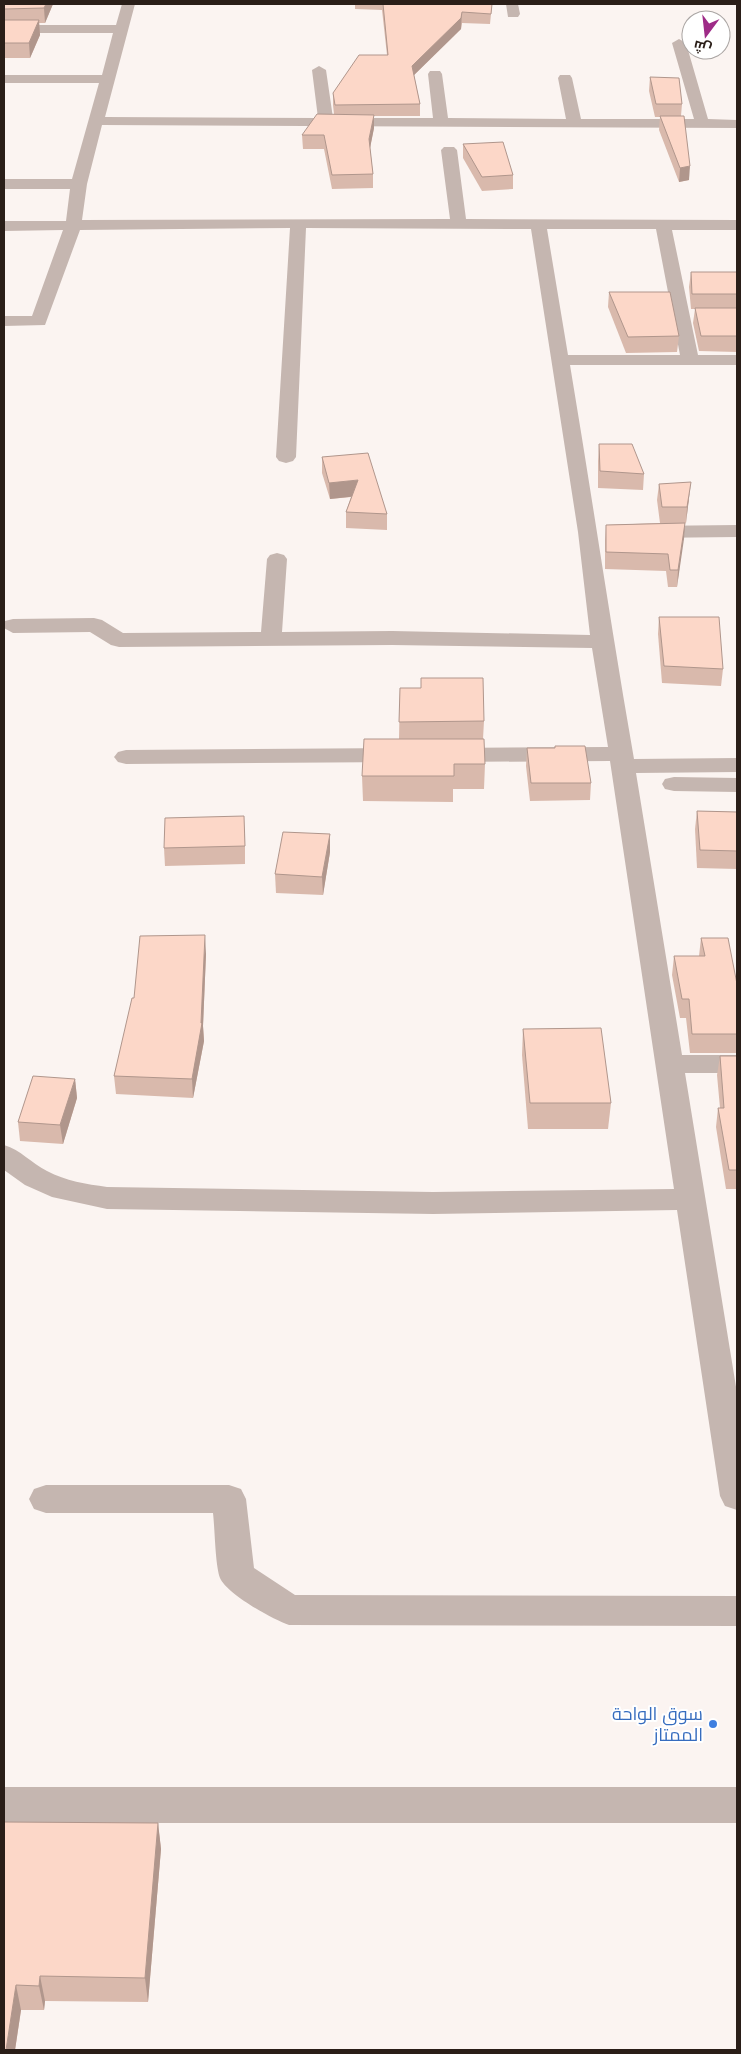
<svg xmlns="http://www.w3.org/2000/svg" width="741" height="2054" font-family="Montserrat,Cairo,sans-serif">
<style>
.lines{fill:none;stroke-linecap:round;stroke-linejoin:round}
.minor{fill:#c5b6b0;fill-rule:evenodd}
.wall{fill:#d9b9ac}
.shaded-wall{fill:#b0968c}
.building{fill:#fcd7c8;stroke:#b0968c}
.shop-dot{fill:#3f7fe0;stroke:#fff;stroke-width:2}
.labels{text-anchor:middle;stroke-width:4;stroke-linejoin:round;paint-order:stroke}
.near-shop-label{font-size:18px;fill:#366cbe;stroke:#fff;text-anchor:end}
</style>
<rect width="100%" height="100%" fill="#fbf4f1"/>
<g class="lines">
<!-- minor -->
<g class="minor">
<path d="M122,4H135L105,117L318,118L312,70L319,66L326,70L333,118H433L428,74L430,71H440L442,74L448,118L566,119L558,78L560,75H570L572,78L581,119H694L672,43L679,39L686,43L708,119L737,120V128L102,125L87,184L82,220L450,219L441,150L444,147H454L457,150L466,219L737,220V230H672L698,355H737V365H570C592,496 611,628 634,759L737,758V772L636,773L682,1055H737V1073H685L737,1393V1510L725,1506L720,1496L677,1210L433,1214L107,1209L52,1197L25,1185L4,1170V1145C21,1150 31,1163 47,1171C66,1181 86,1184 107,1187L433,1192L674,1189L610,761L447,762L439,760L435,755L439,750L447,748L608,747L592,648L392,645L119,647L111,645L90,632L13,633L4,628L5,621L13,619L94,618L102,620L123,633L261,632L267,559L270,555L277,553L284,555L287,559L282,632L392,631L590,635L578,532L531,229L306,228L296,457L293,461L286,463L279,461L276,457L290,228L80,230L45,325L4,326V316H32L63,230L4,231V221H66L70,189H4V179H72L99,83H4V75H102L113,33H4V25H116ZM547,229H656L680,355H568Z"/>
<polygon points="506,4 518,4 520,14 518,17 508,17"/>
<polygon points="737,525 737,537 647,538 640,536 637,532 640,528 647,526"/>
<polygon points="401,748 409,750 413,755 409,760 401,762 126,764 118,762 114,757 118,752 126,750"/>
<polygon points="674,777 737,778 737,792 674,791 665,789 662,784 665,779"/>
<path d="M46,1485H229L241,1489L246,1499L254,1568L295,1595L737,1596V1626L289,1625C272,1619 227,1594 220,1578C215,1564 215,1530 213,1513H46L34,1509L29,1499L34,1489Z"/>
<rect x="4" y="1787" width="733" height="36"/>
</g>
</g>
<!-- wall -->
<g class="wall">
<polygon points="4,4 53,4 45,23 39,23 40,35 30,58 4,58"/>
<polygon points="355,4 492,4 490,24 462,23 461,29 414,75 420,104 420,116 374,116 374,128 370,148 373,174 373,188 332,189 324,149 303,149 302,135 334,114 333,105 333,93 387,55 382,10 355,9"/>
<polygon points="650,77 682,104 681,116 689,180 679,182 659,130 660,117 655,117 649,91"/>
<polygon points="463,144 513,175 513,189 482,191 463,158"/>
<polygon points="691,272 737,272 737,352 699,351 693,323 695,309 691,309 689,287"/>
<polygon points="609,292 679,336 677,352 626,353 608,307"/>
<polygon points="599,444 644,474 643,490 598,488 598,461"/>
<polygon points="322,457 387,514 387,530 346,528 346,512 351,497 330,499 322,473"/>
<polygon points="659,484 689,498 686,523 685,523 677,587 668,587 666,571 605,569 605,541 606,525 660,523 657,500"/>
<polygon points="659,617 723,669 721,686 662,683 658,634"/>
<polygon points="400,688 484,721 483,739 485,764 484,789 453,789 453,802 363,801 362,776 399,739"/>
<polygon points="555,746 591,783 590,800 530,801 526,766 527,748 555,748"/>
<polygon points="697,811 737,812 737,869 697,868 695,829"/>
<polygon points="245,834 245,864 165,866 164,848"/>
<polygon points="330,834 330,852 323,895 276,893 275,874"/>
<polygon points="701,938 737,984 737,1053 690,1053 686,1018 680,1018 672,975 674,956 699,956"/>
<polygon points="206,954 203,1026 204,1041 193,1098 116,1094 114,1076 134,998"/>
<polygon points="523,1029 611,1103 608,1129 528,1129 522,1055"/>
<polygon points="720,1056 737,1056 737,1189 726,1189 716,1127 718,1108 720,1108 717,1075"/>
<polygon points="75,1079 77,1098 63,1144 20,1141 18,1122"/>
<polygon points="4,1822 158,1823 161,1849 148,2002 45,2001 44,2010 21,2010 15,2050 4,2050"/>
</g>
<!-- shaded-wall -->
<g class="shaded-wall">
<polygon points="46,4 53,4 45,23 44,8"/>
<polygon points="462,12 461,29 412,77 412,66"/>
<polygon points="39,20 40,35 30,58 29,43"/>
<polygon points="374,115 374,128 369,153 369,139"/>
<polygon points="690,166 689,180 679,182 680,168"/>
<polygon points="358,480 358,496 330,499 329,483"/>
<polygon points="691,482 689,498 686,523 687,507"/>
<polygon points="685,523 684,539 677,587 678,570"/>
<polygon points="330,834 330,852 323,895 322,877"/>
<polygon points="205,935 206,954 203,1026 204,1041 193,1098 192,1079 201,1023"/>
<polygon points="75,1079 77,1098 63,1144 60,1125"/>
<polygon points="158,1823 161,1849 148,2002 145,1978"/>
<polygon points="40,1976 45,2001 44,2010 39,1986"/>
<polygon points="16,1985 21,2010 15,2050 6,2050"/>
</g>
<!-- building -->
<g class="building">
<polygon points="4,4 46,4 44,8 4,9"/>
<polygon points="383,4 492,4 491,14 462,12 461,18 412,66 420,104 335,105 333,93 359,55 388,55"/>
<polygon points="4,20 39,20 29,43 4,43"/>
<polygon points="650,77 679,78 682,104 656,104"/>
<polygon points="317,114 374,115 369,139 373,174 332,175 324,135 302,135"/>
<polygon points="660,116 684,116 690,166 680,168"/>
<polygon points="503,142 513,175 482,177 463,144"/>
<polygon points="691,272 737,272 737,294 692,294"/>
<polygon points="609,292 670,292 679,336 628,337"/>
<polygon points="695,308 737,308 737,336 701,336"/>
<polygon points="599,444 632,444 644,474 600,471"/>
<polygon points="368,453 387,514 346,512 358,480 329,483 322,457"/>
<polygon points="691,482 687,507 662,507 659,484"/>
<polygon points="685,523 678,570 670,570 668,554 606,552 606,525"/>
<polygon points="659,617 719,617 723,669 664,666"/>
<polygon points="421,678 483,678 484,721 399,722 400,688 421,688"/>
<polygon points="364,739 484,739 485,764 454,764 454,776 362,776"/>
<polygon points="555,746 585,746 591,783 531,783 527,748 555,748"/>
<polygon points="697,811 737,812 737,851 700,850"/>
<polygon points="244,816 245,846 164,848 165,818"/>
<polygon points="283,832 330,834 322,877 275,874"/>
<polygon points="205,935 201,1023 202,1023 192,1079 114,1076 132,998 134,998 140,936"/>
<polygon points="701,938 728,938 737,984 737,1034 692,1034 689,999 682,999 674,956 705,956"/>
<polygon points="601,1028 611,1103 530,1103 523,1029"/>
<polygon points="720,1056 737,1056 737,1170 729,1170 718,1108 724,1108"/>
<polygon points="33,1076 75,1079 60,1125 18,1122"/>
<polygon points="4,1822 158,1823 145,1978 40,1976 39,1986 16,1985 6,2050 4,2050"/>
</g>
<!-- markers -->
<circle class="shop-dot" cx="713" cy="1724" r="5"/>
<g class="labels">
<!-- near-shop labels -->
<g class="near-shop-label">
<text x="703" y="1720">سوق الواحة<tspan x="703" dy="21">الممتاز</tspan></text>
</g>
</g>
<!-- border -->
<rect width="741" height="2054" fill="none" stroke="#2a1e18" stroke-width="10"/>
<!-- north arrow -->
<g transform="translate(706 35) rotate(195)"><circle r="24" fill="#ffffff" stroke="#aaa5a3"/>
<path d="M0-4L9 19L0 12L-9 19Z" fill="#9e2b87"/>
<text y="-8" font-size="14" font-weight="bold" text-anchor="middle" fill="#2a1e18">ش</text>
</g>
</svg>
